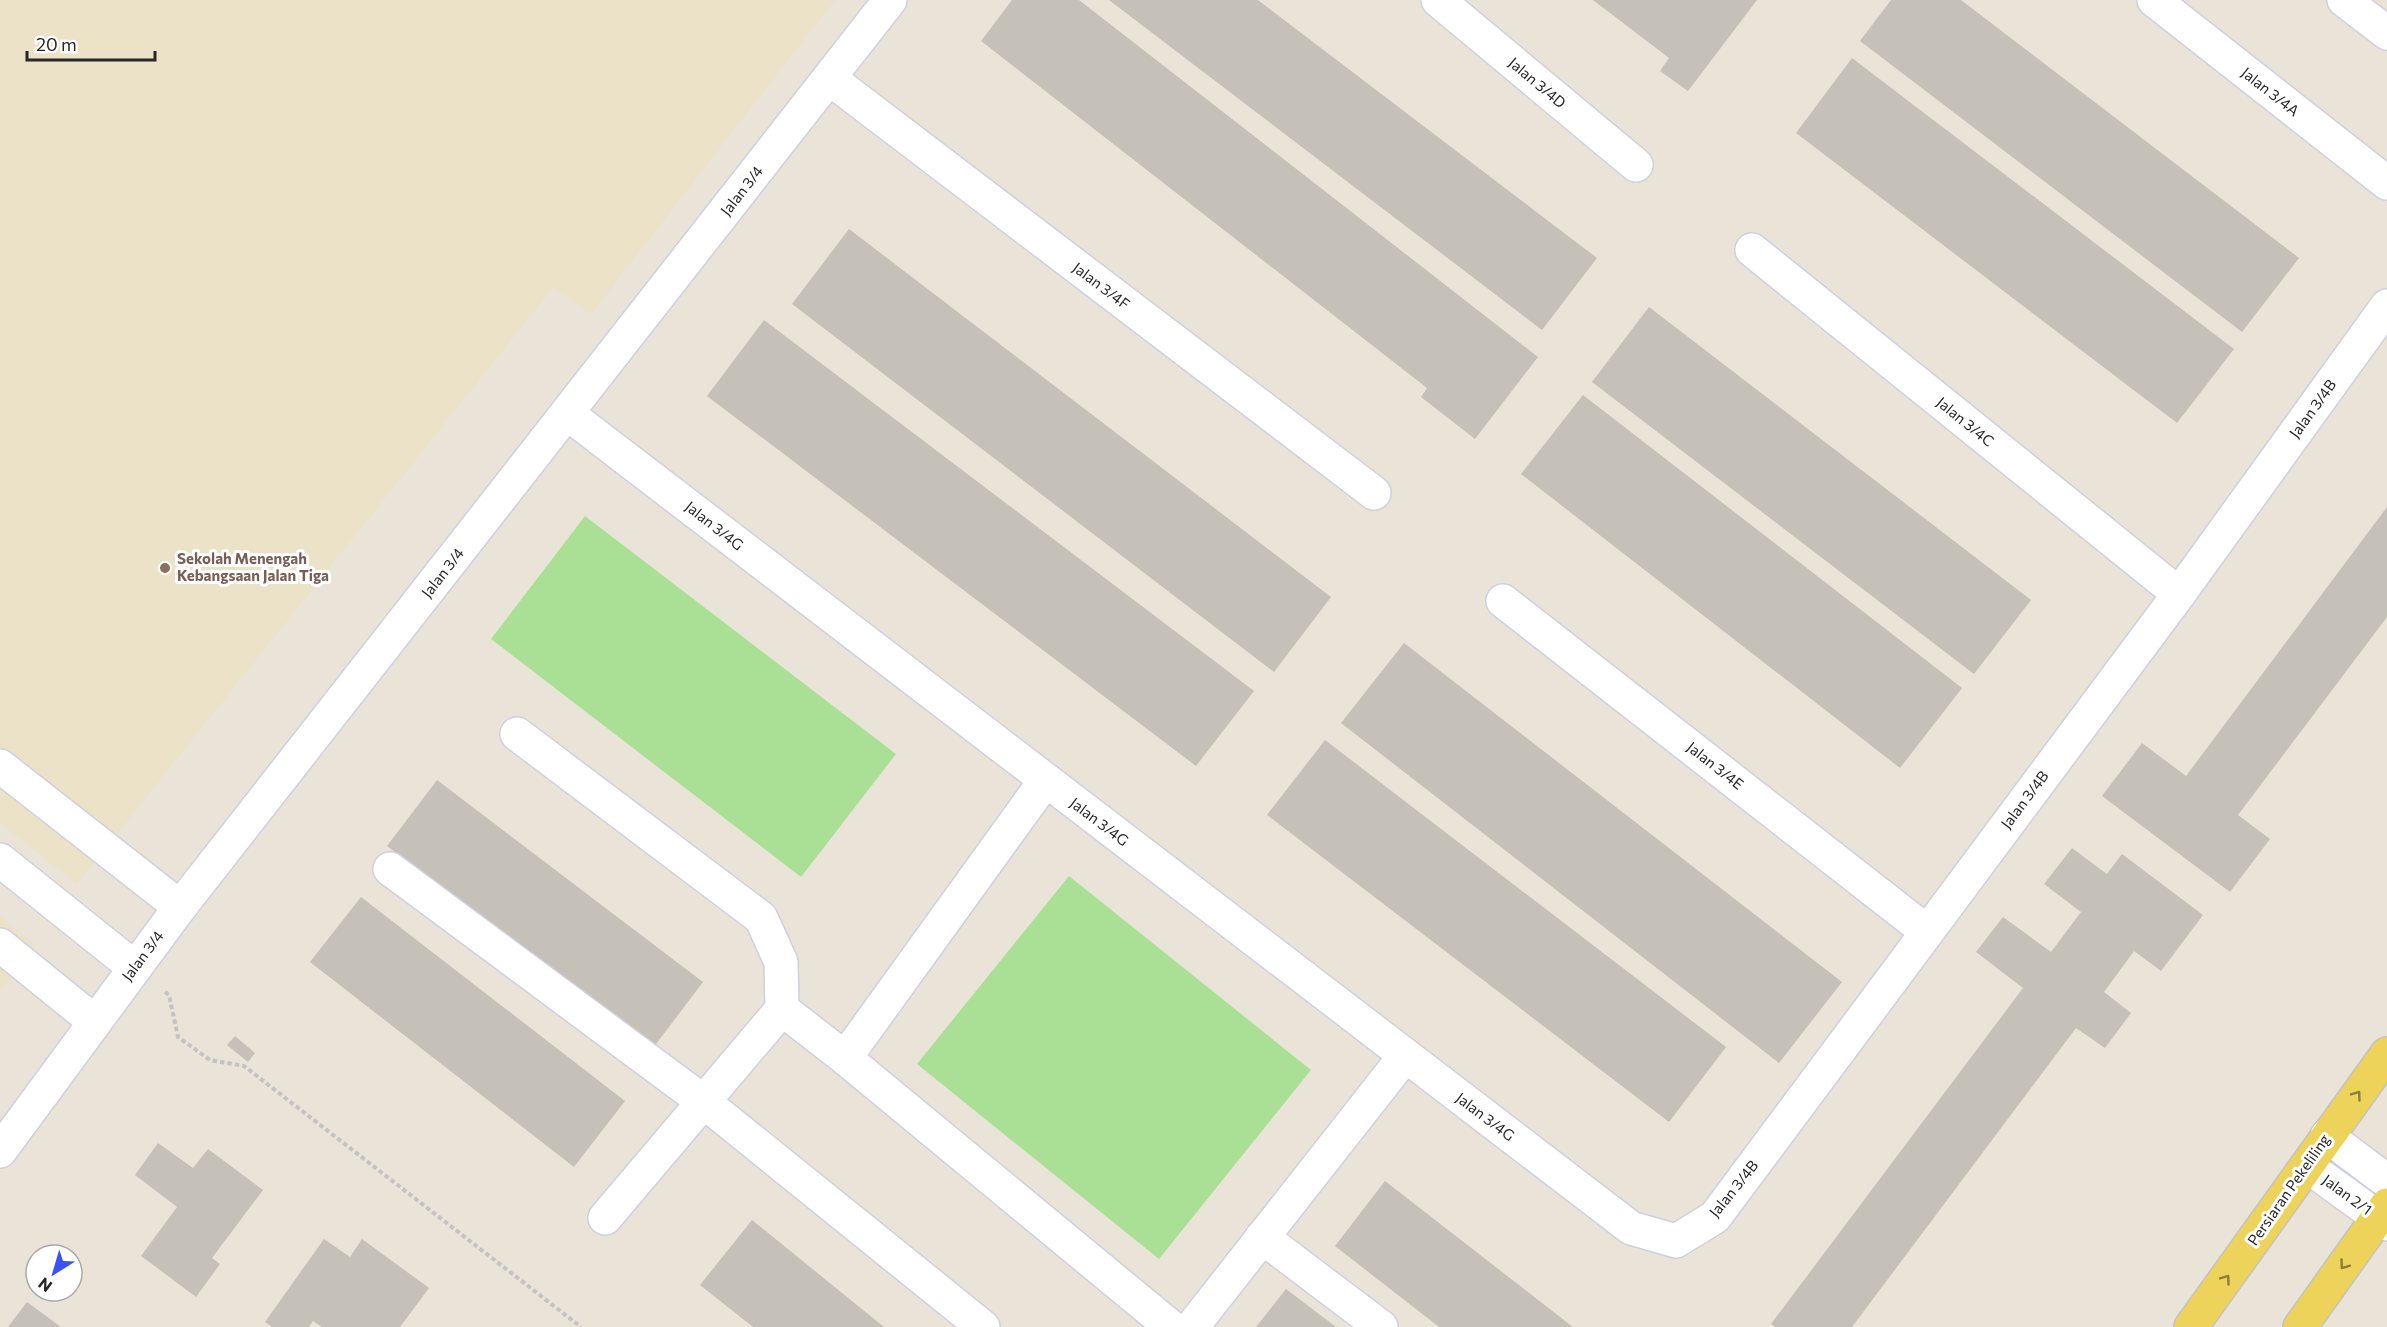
<svg xmlns="http://www.w3.org/2000/svg" width="2387" height="1327" font-family="Commissioner,sans-serif">
<style>
.education{fill:#ece2c7}
.green{fill:#aae095}
.building{fill:#c5c0b8}
.lines{fill:none;stroke-linecap:round;stroke-linejoin:round}
.minor-casing{stroke:#ced0e0;stroke-width:36}
.major-casing{stroke:#c3c3c3;stroke-width:36}
.path{stroke:#c3c3c3;stroke-width:4;stroke-dasharray:4.5 3;stroke-linecap:butt}
.minor{stroke:#fff;stroke-width:33}
.major{stroke:#edd35a;stroke-width:33}
.oneway{stroke:#8a7d40}
.education-dot{fill:#8d6e63;stroke:#fff;stroke-width:2}
.labels{text-anchor:middle;stroke-width:6;stroke-linejoin:round;paint-order:stroke}
.street-label{font-size:15px;fill:#272727;stroke:#fff}
.education-label{font-size:15px;font-weight:bold;fill:#785e54;stroke:#fff;text-anchor:start}
</style>
<rect width="100%" height="100%" fill="#eae3d8"/>
<!-- education -->
<g class="education">
<polygon points="0,0 835,0 591,314 553,288 77,884 0,823"/>
<polygon points="0,916 35,945 0,991"/>
</g>
<!-- green -->
<g class="green">
<polygon points="585,516 896,754 801,877 491,639"/>
<polygon points="1069,876 1311,1070 1159,1259 917,1064"/>
</g>
<!-- building -->
<g class="building">
<polygon points="1012,0 1079,0 1538,357 1475,439 1421,397 1427,388 981,41"/>
<polygon points="1109,0 1258,0 1597,258 1542,330"/>
<polygon points="1593,0 1757,0 1688,91 1660,71 1669,58"/>
<polygon points="1891,0 1961,0 2299,258 2242,332 1860,41"/>
<polygon points="1852,58 2234,349 2177,423 1796,133"/>
<polygon points="849,229 1331,597 1274,672 792,304"/>
<polygon points="1649,307 2031,600 1974,674 1592,382"/>
<polygon points="764,320 1254,691 1196,766 707,396"/>
<polygon points="1583,395 1962,688 1900,768 1521,474"/>
<polygon points="2387,507 2387,617 2238,815 2270,839 2230,892 2102,796 2142,743 2186,776"/>
<polygon points="1404,643 1842,982 1779,1063 1341,723"/>
<polygon points="1325,740 1726,1047 1669,1122 1267,815"/>
<polygon points="437,780 703,982 653,1048 387,846"/>
<polygon points="2072,848 2107,874 2122,854 2203,915 2161,971 2134,951 2104,992 2131,1013 2105,1048 2076,1028 1852,1327 1775,1327 1771,1324 2023,988 1976,952 2003,917 2051,952 2081,912 2044,884"/>
<polygon points="361,897 625,1101 574,1167 310,962"/>
<polygon points="235,1036 255,1053 248,1062 227,1045"/>
<polygon points="158,1143 193,1168 208,1149 263,1190 212,1258 220,1264 196,1297 141,1256 177,1207 135,1175"/>
<polygon points="1385,1181 1573,1327 1439,1327 1335,1246"/>
<polygon points="752,1220 884,1327 753,1327 700,1285"/>
<polygon points="324,1239 350,1257 362,1239 429,1288 400,1327 322,1327 313,1321 309,1327 272,1327 265,1322"/>
<polygon points="1286,1289 1336,1327 1256,1327"/>
<polygon points="27,1302 61,1327 8,1327"/>
</g>
<g class="lines">
<!-- minor casing -->
<g class="minor-casing">
<g id="minor">
<polyline points="1438,0 1636,165"/>
<polyline points="2154,0 2387,183"/>
<polyline points="2344,0 2387,33"/>
<polyline points="829,78 1374,493"/>
<polyline points="1752,250 2179,594"/>
<polyline points="568,414 1631,1228 1676,1241 1715,1217 2179,594 2387,306"/>
<polyline points="1503,601 1926,931"/>
<polyline points="517,734 761,918 781,962 782,1009 845,1058 1171,1327"/>
<polyline points="0,766 180,907"/>
<polyline points="0,860 135,968"/>
<polyline points="390,869 704,1102 983,1327"/>
<polyline points="0,945 95,1022"/>
<polyline points="845,1058 1045,781"/>
<polyline points="2327,1136 2387,1181"/>
<polyline points="0,1151 180,907 890,0"/>
<polyline points="2307,1166 2387,1224"/>
<polyline points="605,1218 782,1009"/>
<polyline points="1262,1237 1381,1327"/>
<polyline points="1192,1327 1405,1056"/>
</g>
</g>
<!-- major casing -->
<g class="major-casing">
<g id="major">
<polyline points="2191,1327 2387,1054"/>
<polyline points="2300,1327 2387,1205"/>
</g>
</g>
<!-- path -->
<polyline class="path" points="165,992 169,995 178,1037 210,1060 244,1066 581,1327"/>
<!-- minor -->
<use href="#minor" class="minor"/>
<!-- major -->
<use href="#major" class="major"/>
</g>
<!-- one-way arrows -->
<defs><path id="oneway-chevron" d="M-2-3.5L2.5 0L-2 3.5" fill="none" stroke-width="1.6" stroke-linecap="round" stroke-linejoin="round" transform="scale(1.5)"/></defs>
<g class="oneway">
<use href="#oneway-chevron" transform="translate(2357 1095) rotate(-54)"/>
<use href="#oneway-chevron" transform="translate(2344 1265) rotate(126)"/>
<use href="#oneway-chevron" transform="translate(2226 1279) rotate(-54)"/>
</g>
<!-- markers -->
<circle class="education-dot" cx="165" cy="568" r="6"/>
<g class="labels">
<!-- street labels -->
<g class="street-label">
<text transform="translate(1537 83) rotate(40)" y="5">Jalan 3/4D</text>
<text transform="translate(2270 92) rotate(38)" y="5">Jalan 3/4A</text>
<text transform="translate(742 191) rotate(-52)" y="5">Jalan 3/4</text>
<text transform="translate(1101 286) rotate(37)" y="5">Jalan 3/4F</text>
<text transform="translate(2313 409) rotate(-54)" y="5">Jalan 3/4B</text>
<text transform="translate(1965 422) rotate(39)" y="5">Jalan 3/4C</text>
<text transform="translate(714 526) rotate(38)" y="5">Jalan 3/4G</text>
<text transform="translate(443 573) rotate(-52)" y="5">Jalan 3/4</text>
<text transform="translate(1715 766) rotate(38)" y="5">Jalan 3/4E</text>
<text transform="translate(2025 800) rotate(-53)" y="5">Jalan 3/4B</text>
<text transform="translate(1099 822) rotate(37)" y="5">Jalan 3/4G</text>
<text transform="translate(143 956) rotate(-53)" y="5">Jalan 3/4</text>
<text transform="translate(1485 1117) rotate(37)" y="5">Jalan 3/4G</text>
<text transform="translate(1734 1189) rotate(-51)" y="5">Jalan 3/4B</text>
<text transform="translate(2289 1190) rotate(-55)" y="5">Persiaran Pekeliling</text>
<text transform="translate(2347 1195) rotate(36)" y="5">Jalan 2/1</text>
</g>
<!-- education labels -->
<g class="education-label">
<text x="177" y="564">Sekolah Menengah<tspan x="177" dy="17">Kebangsaan Jalan Tiga</tspan></text>
</g>
</g>
<!-- north arrow -->
<g transform="translate(54 1273) rotate(217)"><circle r="28" fill="#ffffff" stroke="#a9a9a9" stroke-width="1.5"/>
<path d="M0-4.5L10 22L0 15L-10 22Z" fill="#3952f6"/>
<text y="-9" font-size="16" font-weight="bold" text-anchor="middle" fill="#272727">N</text>
</g>
<!-- scale -->
<path d="M27 51v9h128v-9" fill="none" stroke="#272727" stroke-width="3"/>
<text x="36" y="51" font-size="18" fill="#272727" stroke="#ffffff" stroke-width="4.5" paint-order="stroke">20 m</text>
</svg>
